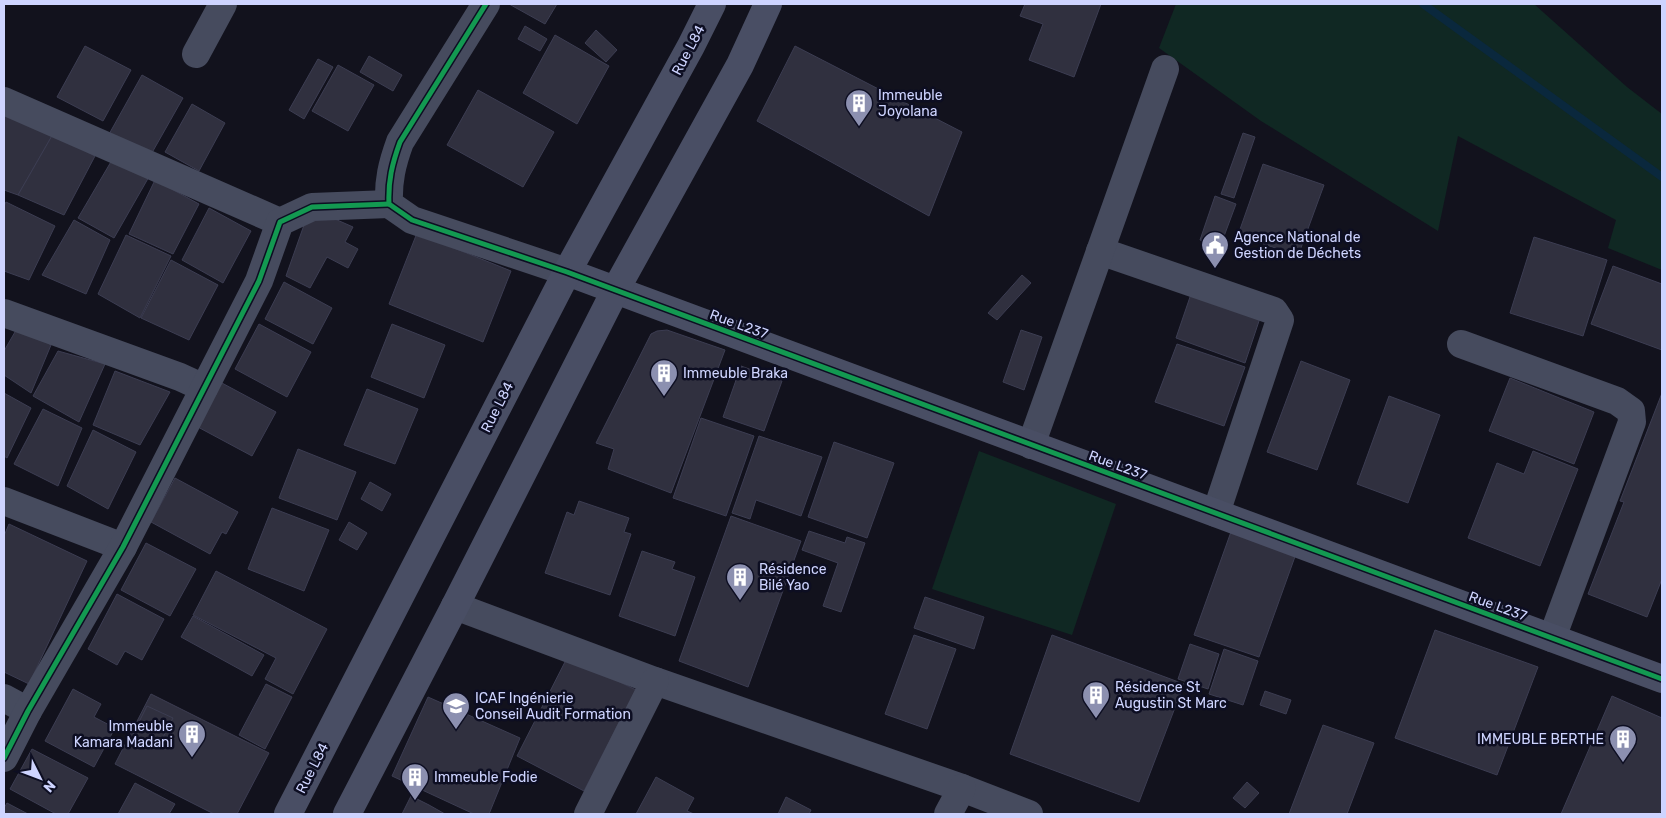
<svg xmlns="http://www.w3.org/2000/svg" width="1666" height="818" font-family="Rubik,sans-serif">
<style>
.green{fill:#102823}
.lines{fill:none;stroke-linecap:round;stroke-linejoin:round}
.stream{stroke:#0a283d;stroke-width:8}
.building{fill:#30303f;stroke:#3c3d52}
.street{stroke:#464b5e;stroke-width:28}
.secondary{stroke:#494e64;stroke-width:28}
.cycleway-casing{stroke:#0d0e22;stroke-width:8}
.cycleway{stroke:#139951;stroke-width:5}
.labels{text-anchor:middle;stroke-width:5;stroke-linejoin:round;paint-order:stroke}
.street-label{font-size:14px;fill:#ced4ff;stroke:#0d0e22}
.poi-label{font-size:14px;fill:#ced4ff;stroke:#0d0e22;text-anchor:start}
</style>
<rect width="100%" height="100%" fill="#12121d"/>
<!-- green -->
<g class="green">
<polygon points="1176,4 1534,4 1627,87 1662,114 1662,270 1608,248 1616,220 1458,136 1438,231 1261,121 1159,48"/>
<polygon points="979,451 1116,504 1072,635 932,589"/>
</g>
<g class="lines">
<!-- stream -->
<polyline class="stream" points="1423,4 1662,177"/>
</g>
<!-- building -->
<g class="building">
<polygon points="509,4 557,4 545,24"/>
<polygon points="1025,4 1101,4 1074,77 1029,60 1043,24 1020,16"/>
<polygon points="525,26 547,39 540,51 518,39"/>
<polygon points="596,30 617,50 606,62 585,43"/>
<polygon points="555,35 609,66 577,124 523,93"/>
<polygon points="85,46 131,70 103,121 57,97"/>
<polygon points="795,46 962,132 929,216 757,121"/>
<polygon points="369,56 402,75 393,91 360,72"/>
<polygon points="318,59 333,67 304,119 289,110"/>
<polygon points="338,65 374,85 348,131 312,111"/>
<polygon points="142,75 183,98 149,158 108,136"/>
<polygon points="478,90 554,132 523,187 447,145"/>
<polygon points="192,104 225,123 199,171 165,152"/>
<polygon points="4,113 53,134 18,195 4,190"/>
<polygon points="1243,133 1255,137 1234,198 1221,194"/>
<polygon points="53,134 95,156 64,215 18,195"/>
<polygon points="112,160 150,175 114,238 78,218"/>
<polygon points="1263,164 1324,185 1298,256 1238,235"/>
<polygon points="155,180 199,204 173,254 129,234"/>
<polygon points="1215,196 1236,204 1220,247 1200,240"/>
<polygon points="6,202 55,226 29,280 4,271 4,206"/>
<polygon points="209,208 251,231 223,283 182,260"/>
<polygon points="310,208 353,227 345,242 358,249 348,268 327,257 310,288 286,276"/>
<polygon points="74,220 110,240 86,294 42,275"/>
<polygon points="417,233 511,271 483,342 389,304"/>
<polygon points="126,235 171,256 140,318 98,294"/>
<polygon points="1534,237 1607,260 1583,336 1510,313"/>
<polygon points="171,260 218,285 189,340 141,318"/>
<polygon points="1613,266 1662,284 1662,350 1591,324"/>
<polygon points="1022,275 1031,283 997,320 988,313"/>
<polygon points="284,282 332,308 313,344 265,319"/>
<polygon points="1191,294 1260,318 1245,363 1176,338"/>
<polygon points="259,324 311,352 287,397 235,369"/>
<polygon points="392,324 445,345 424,398 371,377"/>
<polygon points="19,325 51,345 31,393 4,375 4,351"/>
<polygon points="667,330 725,350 671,493 608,469 614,449 596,443 651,334 657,331"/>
<polygon points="1021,330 1042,337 1024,390 1003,382"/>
<polygon points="1177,344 1245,367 1224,426 1155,402"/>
<polygon points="58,351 105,364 79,422 33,396"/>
<polygon points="1301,361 1350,380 1317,470 1267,452"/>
<polygon points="741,366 782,381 764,431 723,417"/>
<polygon points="115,371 170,392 140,445 93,425"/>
<polygon points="1510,378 1594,412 1574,464 1489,431"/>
<polygon points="220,382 276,412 252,456 196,426"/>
<polygon points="367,389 418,409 395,464 344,445"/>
<polygon points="4,393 31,408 7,458 4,456"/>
<polygon points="1662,393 1662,579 1647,617 1588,594 1624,502 1620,501"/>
<polygon points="1389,396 1440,415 1408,503 1357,484"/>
<polygon points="43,409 82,428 58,486 14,464"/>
<polygon points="701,418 754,436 726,516 673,498"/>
<polygon points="93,430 136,452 108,509 67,486"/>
<polygon points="759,436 822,457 801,516 756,500 750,519 732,513"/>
<polygon points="834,442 894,463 867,538 808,517"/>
<polygon points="298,449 356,472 337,520 279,498"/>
<polygon points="1533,451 1578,469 1540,566 1468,538 1497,463 1524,474"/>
<polygon points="175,478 238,512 226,534 222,532 210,554 151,522"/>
<polygon points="370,482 391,494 382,511 361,499"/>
<polygon points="579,501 629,518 624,532 631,534 610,595 545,573 567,512 574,515"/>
<polygon points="272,508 329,530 304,591 248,569"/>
<polygon points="731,516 801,541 748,687 679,661"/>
<polygon points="349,522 367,533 357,550 339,540"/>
<polygon points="9,524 87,561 29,684 4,672 4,536"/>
<polygon points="1232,529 1297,551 1259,657 1194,635"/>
<polygon points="809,531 845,543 847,537 865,543 841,612 823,606 838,563 802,550"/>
<polygon points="146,543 196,569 170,616 121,590"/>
<polygon points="642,551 675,562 672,569 695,577 675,636 619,616"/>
<polygon points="216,571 327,629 293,694 265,679 276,658 193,615"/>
<polygon points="117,594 164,619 142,660 125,651 117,665 88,649"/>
<polygon points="925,597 984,617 974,649 914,628"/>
<polygon points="193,616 264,655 252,676 181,637"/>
<polygon points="1435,630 1538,667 1497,775 1395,738"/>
<polygon points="914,635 956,649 927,729 885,714"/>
<polygon points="1052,635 1184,684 1139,802 1010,754"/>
<polygon points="1190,644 1219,654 1208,689 1178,679"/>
<polygon points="1224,649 1258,661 1243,705 1209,694"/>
<polygon points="568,656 636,690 584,791 517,756"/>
<polygon points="266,684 292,697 265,749 239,735"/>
<polygon points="73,689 101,704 94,717 115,728 94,767 45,741"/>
<polygon points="1265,691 1291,700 1286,714 1260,705"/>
<polygon points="151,694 269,753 237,814 214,814 115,764"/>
<polygon points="1612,696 1662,718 1662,809 1659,814 1561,814"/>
<polygon points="428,697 520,738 489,814 474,814 392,776"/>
<polygon points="147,706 173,718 158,747 133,734"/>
<polygon points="1323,725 1374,743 1347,814 1289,814"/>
<polygon points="32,749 88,778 68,814 56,814 10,789"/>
<polygon points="656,777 694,798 687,811 694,814 636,814"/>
<polygon points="1247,782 1259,793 1245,808 1233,798"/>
<polygon points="135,783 175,804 169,814 118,814"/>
<polygon points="411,796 429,805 445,814 402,814"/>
<polygon points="786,797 811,810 809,814 778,814"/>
<polygon points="7,803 28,814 4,814 4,808"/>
</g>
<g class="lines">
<!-- street -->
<g class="street">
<path d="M486,4L400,142C392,164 388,181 389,204L412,220L567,272"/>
<polyline points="196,54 223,4"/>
<polyline points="4,101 280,222"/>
<polyline points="1100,251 1274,311 1280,320 1216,513"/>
<polyline points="4,313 180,377 204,388"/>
<polyline points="1461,344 1617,401 1631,411 1632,422 1552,638"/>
<polyline points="1031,445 1165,69"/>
<polyline points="4,501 123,547"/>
<polyline points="455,606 655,681 962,788 1029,814"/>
<polyline points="4,698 28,711"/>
<polyline points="4,758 28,711 123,547 259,281 280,222 312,207 389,204"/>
<polyline points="588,814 655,681"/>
<polyline points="948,814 962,788"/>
</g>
<!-- secondary -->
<g class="secondary">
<polyline points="567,272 1662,679"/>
<polyline points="288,814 567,272 691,46 712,4"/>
<polyline points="347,814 455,606 615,291 740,65 768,4"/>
</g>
<!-- cycleway casing -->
<g class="cycleway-casing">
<g id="cycleway">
<path d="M486,4L400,142C392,164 388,181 389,204L412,220L567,272L1662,679"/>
<polyline points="4,758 28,711 123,547 259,281 280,222 312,207 389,204"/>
</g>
</g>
<!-- cycleway -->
<use href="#cycleway" class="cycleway"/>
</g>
<!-- icons -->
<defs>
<g id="building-pin" transform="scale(1.4375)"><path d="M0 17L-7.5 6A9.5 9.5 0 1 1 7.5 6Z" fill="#8c90b0" stroke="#0d0e22"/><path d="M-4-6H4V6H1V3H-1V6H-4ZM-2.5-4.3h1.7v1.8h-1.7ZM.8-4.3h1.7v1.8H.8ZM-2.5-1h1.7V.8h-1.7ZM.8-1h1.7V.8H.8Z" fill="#fff"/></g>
<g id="civic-pin" transform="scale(1.4375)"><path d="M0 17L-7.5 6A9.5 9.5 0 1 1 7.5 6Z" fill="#8c90b0" stroke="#0d0e22"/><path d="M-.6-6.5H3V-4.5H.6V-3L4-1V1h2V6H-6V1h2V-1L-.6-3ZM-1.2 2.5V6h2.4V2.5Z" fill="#fff"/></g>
<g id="school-pin" transform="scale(1.4375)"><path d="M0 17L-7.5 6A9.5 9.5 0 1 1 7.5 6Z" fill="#8c90b0" stroke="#0d0e22"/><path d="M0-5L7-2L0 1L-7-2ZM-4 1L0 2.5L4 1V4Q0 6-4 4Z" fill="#fff"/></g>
</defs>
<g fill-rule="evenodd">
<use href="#building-pin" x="859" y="103"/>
<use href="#civic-pin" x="1215" y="245"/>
<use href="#building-pin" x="664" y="373"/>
<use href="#building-pin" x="740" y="577"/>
<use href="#building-pin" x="1096" y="695"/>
<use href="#school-pin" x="456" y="706"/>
<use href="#building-pin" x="192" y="734"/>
<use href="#building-pin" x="1623" y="739"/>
<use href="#building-pin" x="415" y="777"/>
</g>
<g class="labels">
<!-- street labels -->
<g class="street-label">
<text transform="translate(688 50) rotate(-62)" y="5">Rue L84</text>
<text transform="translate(739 324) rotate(20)" y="5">Rue L237</text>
<text transform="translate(497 407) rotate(-63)" y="5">Rue L84</text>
<text transform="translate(1118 465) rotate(20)" y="5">Rue L237</text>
<text transform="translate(1498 606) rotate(20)" y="5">Rue L237</text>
<text transform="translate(312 768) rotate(-63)" y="5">Rue L84</text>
</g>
<!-- poi labels -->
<g class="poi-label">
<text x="878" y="100">Immeuble<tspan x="878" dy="16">Joyolana</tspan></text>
<text x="1234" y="242">Agence National de<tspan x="1234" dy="16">Gestion de Déchets</tspan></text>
<text x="683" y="378">Immeuble Braka</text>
<text x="759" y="574">Résidence<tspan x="759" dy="16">Bilé Yao</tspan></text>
<text x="1115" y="692">Résidence St<tspan x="1115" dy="16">Augustin St Marc</tspan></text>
<text x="475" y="703">ICAF Ingénierie<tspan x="475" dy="16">Conseil Audit Formation</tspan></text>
<text x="173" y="731" text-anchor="end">Immeuble<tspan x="173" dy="16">Kamara Madani</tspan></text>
<text x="1604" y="744" text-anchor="end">IMMEUBLE BERTHE</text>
<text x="434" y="782">Immeuble Fodie</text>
</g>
</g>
<!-- border -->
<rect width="1666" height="818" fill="none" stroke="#ced4ff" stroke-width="10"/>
<!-- north arrow -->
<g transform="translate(40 778) rotate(132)" stroke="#0d0e22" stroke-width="4" paint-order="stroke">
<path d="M0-4L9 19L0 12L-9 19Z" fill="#ced4ff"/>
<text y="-8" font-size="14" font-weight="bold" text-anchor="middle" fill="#ced4ff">N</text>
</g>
</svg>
